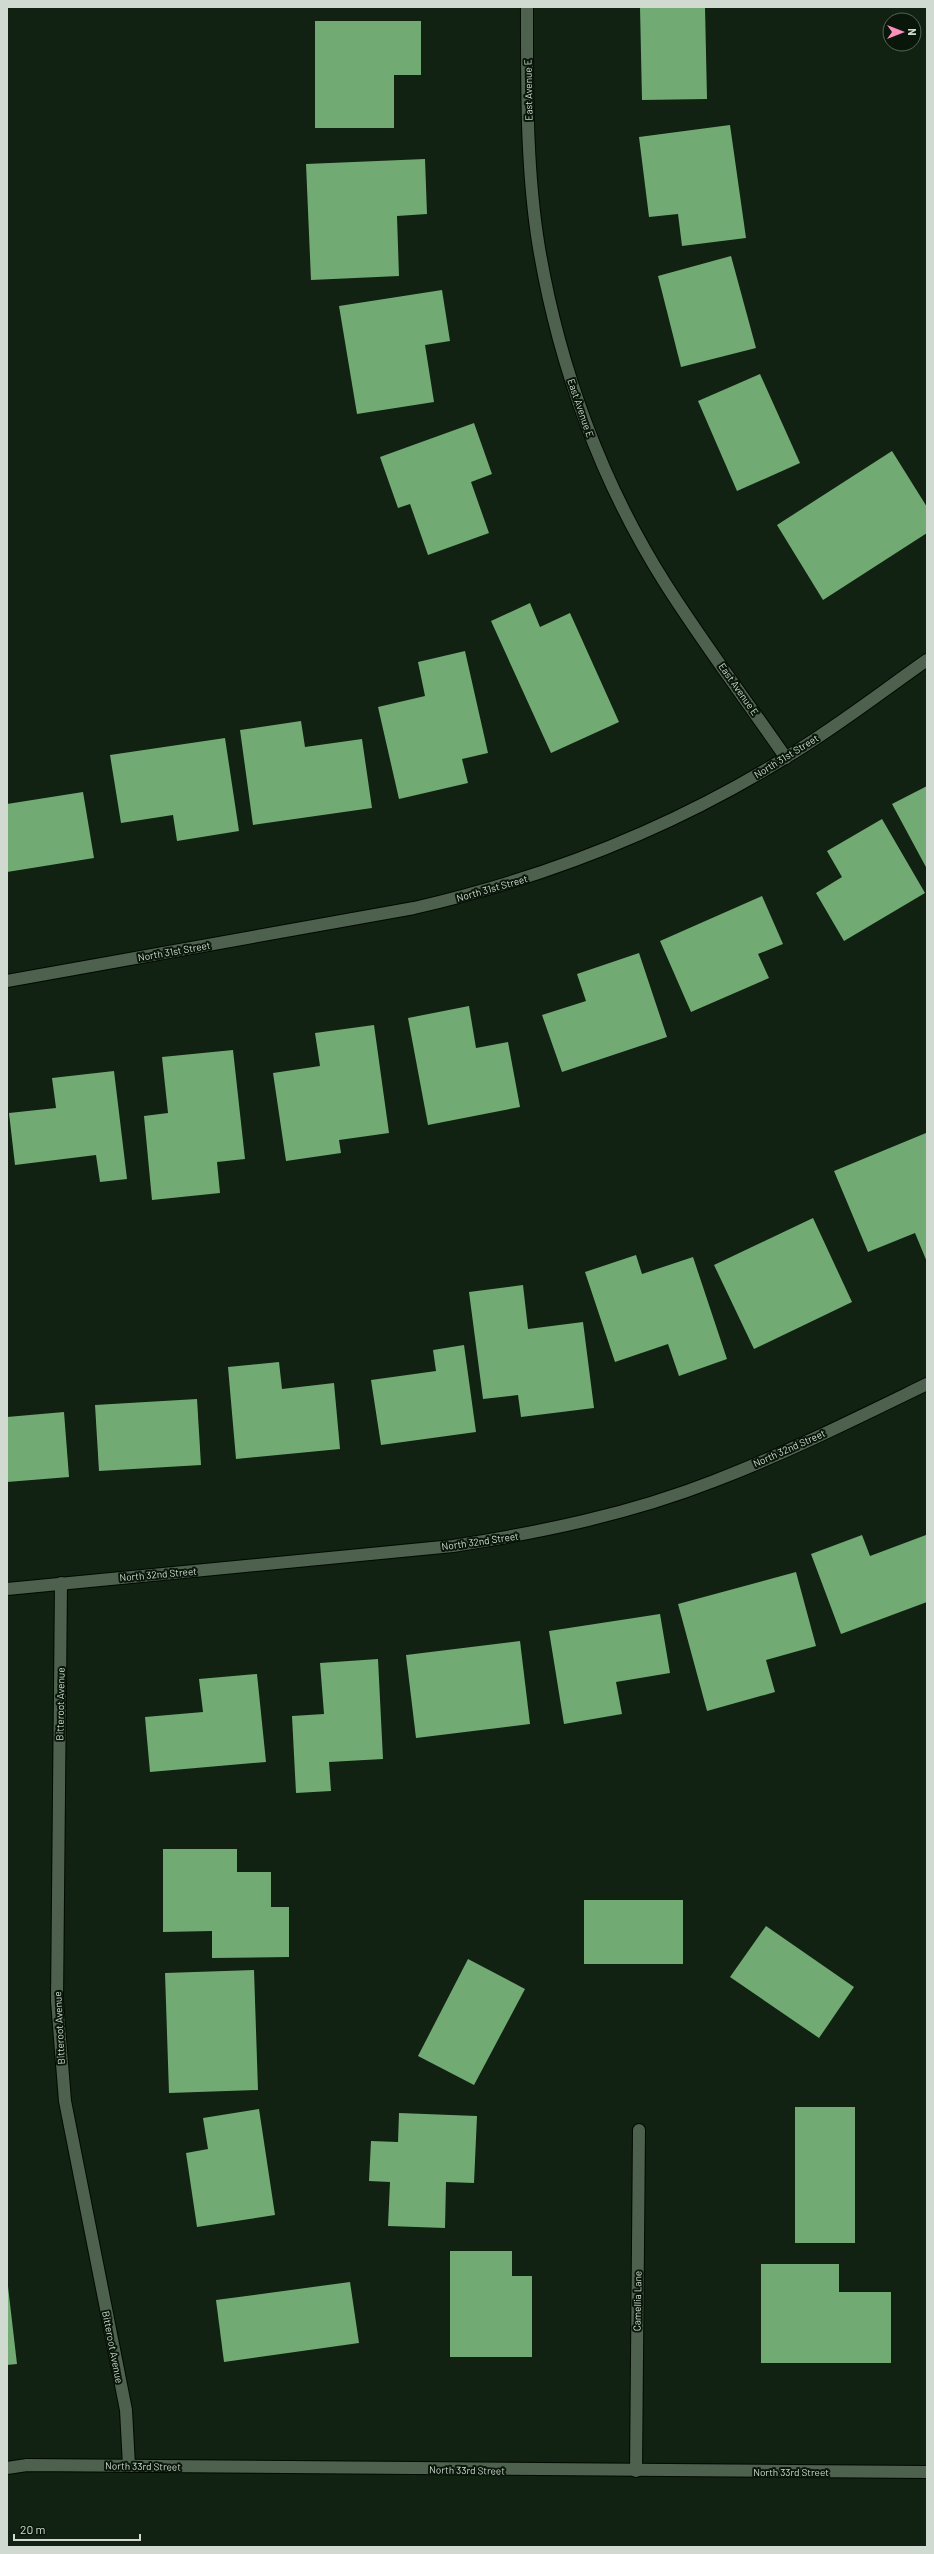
<svg xmlns="http://www.w3.org/2000/svg" width="934" height="2554" font-family="Barlow,sans-serif">
<style>
.building{fill:#71ab73}
.lines{fill:none;stroke-linecap:round;stroke-linejoin:round}
.street-casing{stroke:#010a01;stroke-width:14}
.street{stroke:#4e604e;stroke-width:12}
.labels{text-anchor:middle;stroke-width:4;stroke-linejoin:round;paint-order:stroke}
.street-label{font-size:10px;fill:#d0dad0;stroke:#081709}
</style>
<rect width="100%" height="100%" fill="#112112"/>
<!-- building -->
<g class="building">
<polygon points="640,7 705,7 707,99 642,100"/>
<polygon points="315,21 421,21 421,75 394,75 394,128 315,128"/>
<polygon points="730,125 746,238 682,246 678,214 649,217 639,137"/>
<polygon points="425,159 427,214 397,216 399,276 311,280 306,164"/>
<polygon points="731,256 756,348 681,367 658,276"/>
<polygon points="442,290 450,341 425,345 434,402 357,414 339,306"/>
<polygon points="760,374 800,463 737,491 698,401"/>
<polygon points="474,423 492,474 471,482 489,533 428,555 410,504 398,508 380,457"/>
<polygon points="892,451 927,507 927,533 823,600 777,525"/>
<polygon points="530,603 540,627 570,613 619,722 551,753 491,621"/>
<polygon points="465,651 488,753 462,759 468,783 399,799 378,707 425,696 418,662"/>
<polygon points="301,721 305,747 362,739 372,808 253,825 240,730"/>
<polygon points="225,738 239,831 177,841 173,815 121,823 110,755"/>
<polygon points="927,786 927,869 892,804"/>
<polygon points="83,792 94,858 7,872 7,804"/>
<polygon points="882,819 925,893 844,941 816,893 842,877 827,851"/>
<polygon points="762,896 783,944 758,954 769,978 691,1012 660,941"/>
<polygon points="639,953 667,1037 562,1072 542,1015 586,1001 577,974"/>
<polygon points="469,1006 476,1048 508,1042 520,1107 428,1125 408,1018"/>
<polygon points="374,1025 389,1133 339,1140 341,1153 286,1161 273,1073 320,1066 315,1033"/>
<polygon points="233,1050 245,1159 217,1162 220,1193 152,1200 144,1116 168,1113 162,1057"/>
<polygon points="114,1071 127,1179 100,1182 96,1155 15,1165 9,1113 56,1108 52,1078"/>
<polygon points="926,1133 927,1262 915,1233 868,1252 834,1171"/>
<polygon points="813,1218 852,1302 754,1349 714,1265"/>
<polygon points="636,1255 642,1274 693,1257 727,1359 679,1376 668,1344 615,1362 585,1272"/>
<polygon points="523,1285 528,1329 583,1322 594,1408 521,1417 518,1395 483,1399 469,1292"/>
<polygon points="464,1345 476,1432 381,1445 371,1380 436,1371 433,1350"/>
<polygon points="279,1362 282,1389 334,1383 340,1449 236,1459 228,1367"/>
<polygon points="197,1399 201,1465 99,1471 95,1405"/>
<polygon points="64,1412 69,1477 7,1482 7,1417"/>
<polygon points="862,1535 870,1556 926,1535 927,1602 841,1634 811,1554"/>
<polygon points="796,1572 816,1646 766,1660 775,1692 707,1711 678,1604"/>
<polygon points="660,1614 670,1673 616,1682 622,1714 564,1724 549,1631"/>
<polygon points="520,1641 530,1724 416,1738 406,1655"/>
<polygon points="378,1659 383,1759 329,1762 331,1791 296,1793 292,1716 324,1714 320,1663"/>
<polygon points="257,1674 266,1762 150,1772 145,1717 203,1712 199,1679"/>
<polygon points="163,1849 237,1849 237,1872 271,1872 271,1907 289,1907 289,1957 212,1958 212,1931 163,1932"/>
<rect x="584" y="1900" width="99" height="64"/>
<polygon points="766,1926 854,1987 819,2038 730,1977"/>
<polygon points="468,1959 525,1989 474,2085 418,2056"/>
<polygon points="254,1970 258,2090 169,2093 165,1973"/>
<rect x="795" y="2107" width="60" height="136"/>
<polygon points="259,2109 275,2215 197,2227 186,2153 208,2149 203,2118"/>
<polygon points="399,2113 477,2116 474,2183 446,2182 445,2228 388,2226 390,2182 369,2181 371,2141 398,2142"/>
<polygon points="450,2251 512,2251 512,2276 532,2276 532,2357 450,2357"/>
<polygon points="761,2264 839,2264 839,2292 891,2292 891,2363 761,2363"/>
<polygon points="7,2278 17,2364 7,2365"/>
<polygon points="350,2282 359,2343 224,2362 216,2300"/>
</g>
<g class="lines">
<!-- street casing -->
<g class="street-casing">
<g id="street">
<path d="M527,7C527,87 526,169 539,248C559,366 601,482 665,583C703,643 746,700 786,758"/>
<path d="M7,981L414,908C545,878 670,829 785,758C834,729 880,693 927,660"/>
<polyline points="61,1583 57,2001 65,2101 126,2410 129,2466"/>
<path d="M7,1589L453,1546C542,1532 630,1514 714,1481C787,1453 857,1418 927,1384"/>
<polyline points="7,2468 27,2465 927,2472"/>
<polyline points="636,2471 639,2130"/>
</g>
</g>
<!-- street -->
<use href="#street" class="street"/>
</g>
<g class="labels">
<!-- street labels -->
<g class="street-label">
<text transform="translate(528 90) rotate(-91)" y="4">East Avenue E</text>
<text transform="translate(581 408) rotate(71)" y="4">East Avenue E</text>
<text transform="translate(739 689) rotate(55)" y="4">East Avenue E</text>
<text transform="translate(786 756) rotate(-32)" y="4">North 31st Street</text>
<text transform="translate(492 888) rotate(-16)" y="4">North 31st Street</text>
<text transform="translate(174 951) rotate(-10)" y="4">North 31st Street</text>
<text transform="translate(789 1448) rotate(-24)" y="4">North 32nd Street</text>
<text transform="translate(480 1541) rotate(-8)" y="4">North 32nd Street</text>
<text transform="translate(158 1574) rotate(-5)" y="4">North 32nd Street</text>
<text transform="translate(60 1704) rotate(-89)" y="4">Bitteroot Avenue</text>
<text transform="translate(59 2028) rotate(-93)" y="4">Bitteroot Avenue</text>
<text transform="translate(637 2301) rotate(-89)" y="4">Camellia Lane</text>
<text transform="translate(113 2347) rotate(79)" y="4">Bitteroot Avenue</text>
<text transform="translate(143 2466) rotate(1)" y="4">North 33rd Street</text>
<text transform="translate(467 2470) rotate(1)" y="4">North 33rd Street</text>
<text x="791" y="2476">North 33rd Street</text>
</g>
</g>
<!-- border -->
<rect width="934" height="2554" fill="none" stroke="#d0dad0" stroke-width="16"/>
<!-- north arrow -->
<g transform="translate(902 32) rotate(90)"><circle r="19" fill="#081709" stroke="#586559"/>
<path d="M0-3L7 15L0 10L-7 15Z" fill="#fe8ebb"/>
<text y="-6" font-size="11" font-weight="bold" text-anchor="middle" fill="#d0dad0">N</text>
</g>
<!-- scale -->
<path d="M14 2534v6h126v-6" fill="none" stroke="#d0dad0" stroke-width="2"/>
<text x="20" y="2534" font-size="12" fill="#d0dad0" stroke="#081709" stroke-width="3" paint-order="stroke">20 m</text>
</svg>
